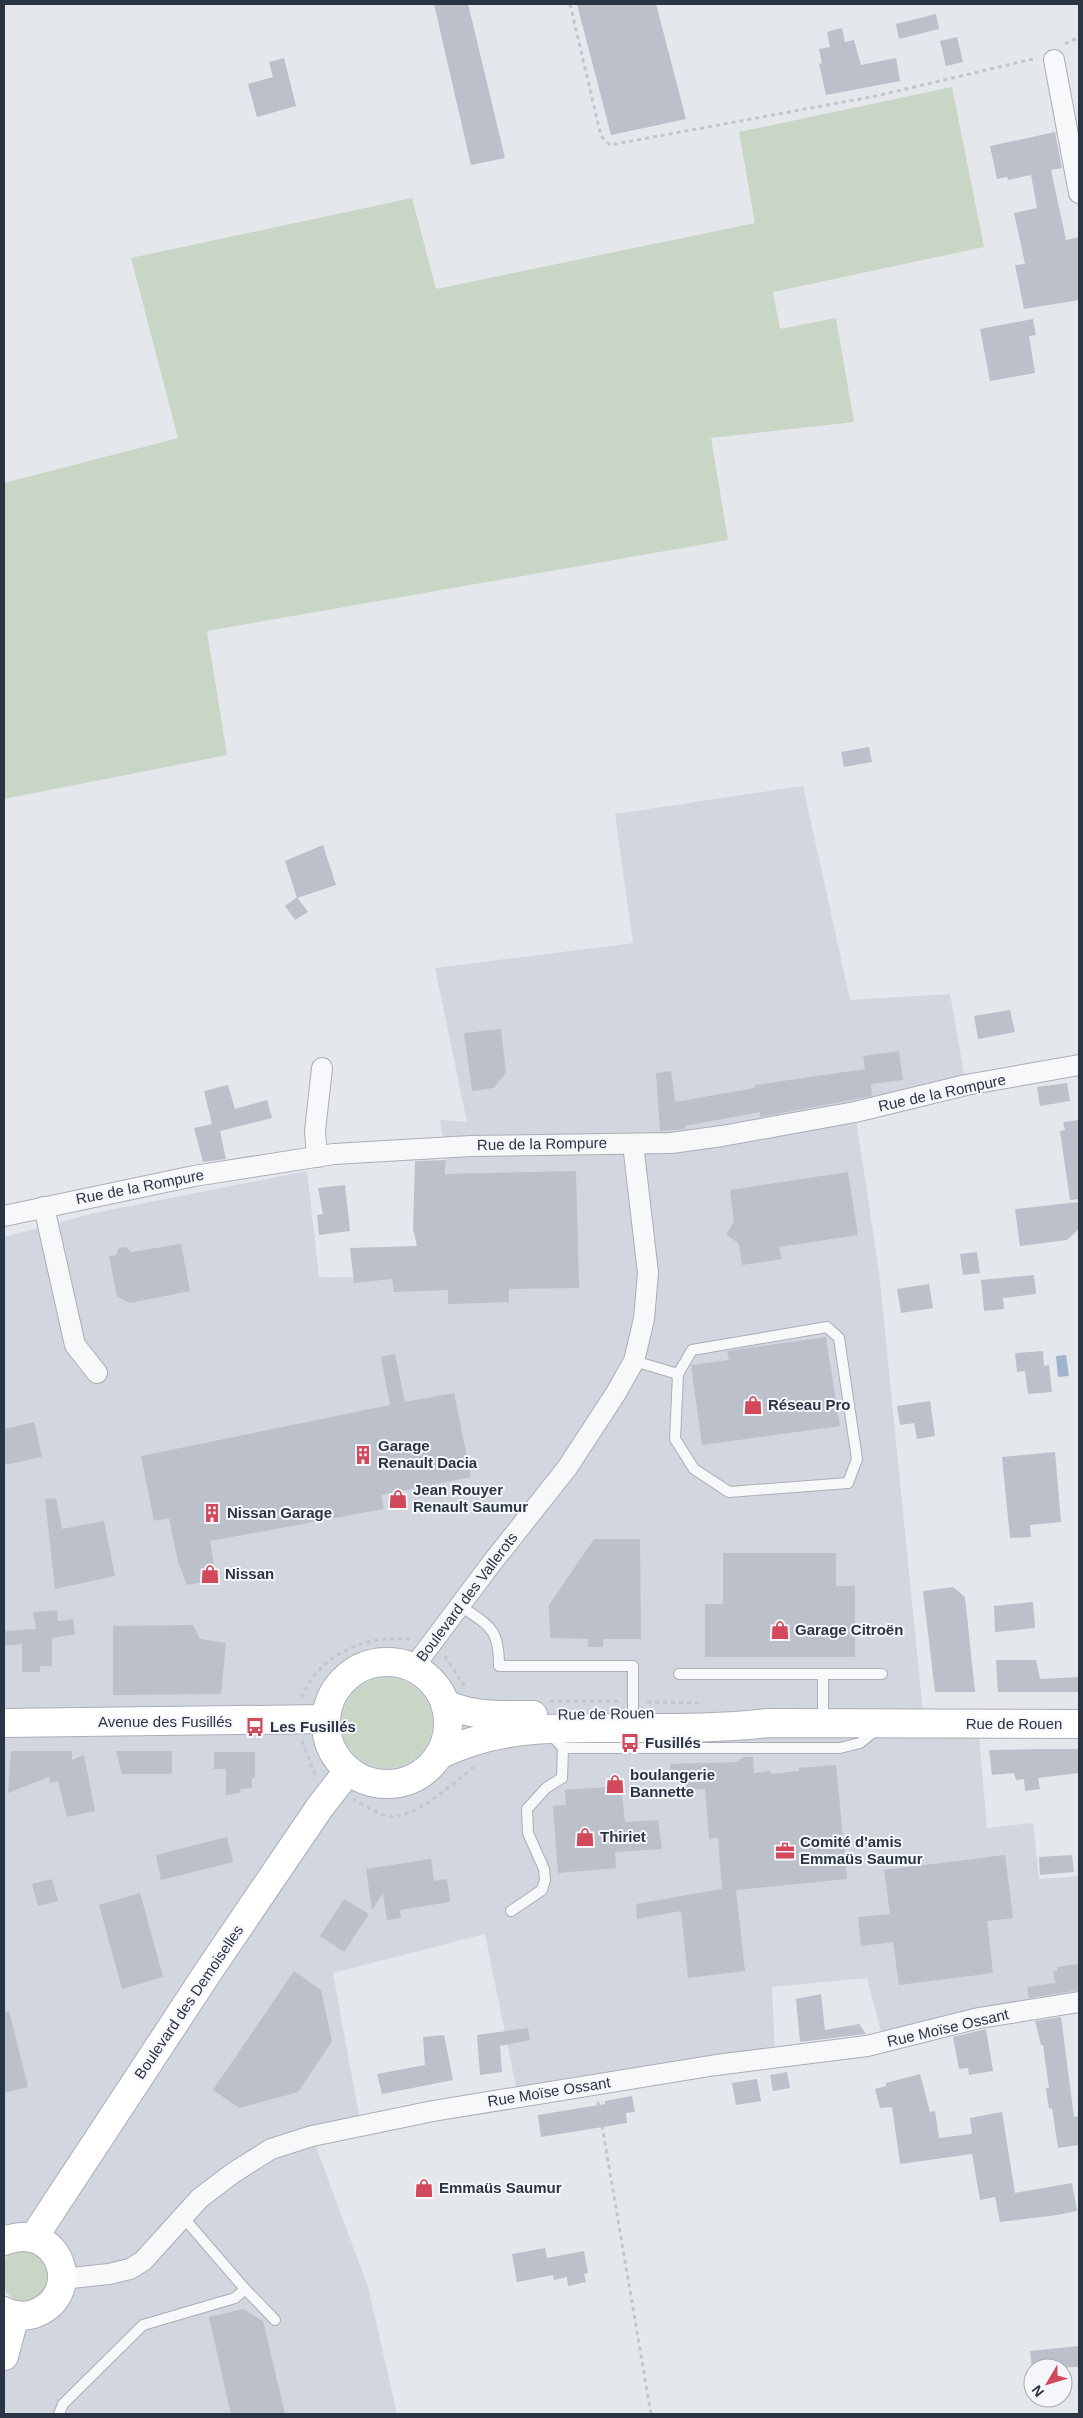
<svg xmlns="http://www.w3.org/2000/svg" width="1083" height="2418" font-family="Arial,sans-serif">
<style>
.built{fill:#d2d6de}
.green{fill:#c9d6c5}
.water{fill:#9fb4cc}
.building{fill:#bbc0ca}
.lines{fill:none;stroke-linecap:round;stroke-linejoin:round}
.lane-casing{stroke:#a9aeb7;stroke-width:12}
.street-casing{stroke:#a9aeb7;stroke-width:22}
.secondary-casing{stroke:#a9aeb7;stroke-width:30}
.path{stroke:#c2c5cb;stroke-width:3;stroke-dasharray:4 4;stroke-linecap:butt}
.lane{stroke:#f7f8fa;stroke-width:10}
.street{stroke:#f7f8fa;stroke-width:20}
.secondary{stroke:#fff;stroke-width:28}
.labels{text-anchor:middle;stroke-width:4;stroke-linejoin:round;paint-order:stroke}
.street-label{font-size:15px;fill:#2b3445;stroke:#f4f6f9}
.poi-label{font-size:15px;font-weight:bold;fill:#2b3445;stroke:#f4f6f9;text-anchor:start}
</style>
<rect width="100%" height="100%" fill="#e4e7ec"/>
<!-- built -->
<polygon class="built" points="803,786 850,1000 950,994 966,1085 855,1112 879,1272 924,1723 978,1724 987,1828 1033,1823 1039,1879 1079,1876 1079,2002 884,2043 867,1978 772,1987 775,2057 518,2097 485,1934 333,1973 361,2126 312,2136 368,2287 397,2414 4,2414 4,2311 44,2310 4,2241 4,1237 95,1213 307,1171 319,1277 445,1278 446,1159 440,1120 467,1122 435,968 633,943 615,814"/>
<!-- green -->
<g class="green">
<polygon points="952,87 984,247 773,292 780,329 836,318 854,422 711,438 728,540 207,631 227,755 4,799 4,483 178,438 131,258 412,198 436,289 755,223 739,132"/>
<circle cx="387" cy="1723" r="45"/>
<path d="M32,2249L49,2262L50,2284C35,2300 22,2311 4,2290V2259L10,2253Z"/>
</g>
<!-- water -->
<polygon class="water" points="1066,1355 1069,1376 1058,1377 1056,1356"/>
<!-- building -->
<g class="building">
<polygon points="434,4 468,4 505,158 471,165"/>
<polygon points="577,4 656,4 686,119 611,135"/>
<polygon points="936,14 939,29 899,39 896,24"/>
<polygon points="842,28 845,42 854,40 861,65 896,58 900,81 826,95 819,64 822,63 819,49 830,47 827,32"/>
<polygon points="957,37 963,62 946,66 940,41"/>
<polygon points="284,58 296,106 257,117 248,84 273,77 269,62"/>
<polygon points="1055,132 1062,168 1051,170 1066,240 1079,237 1079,300 1024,309 1015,265 1025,264 1014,213 1037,208 1031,175 1008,180 1007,177 997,179 990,146"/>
<polygon points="1033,319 1036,335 1029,336 1035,373 990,381 980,329"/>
<polygon points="869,747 872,762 844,767 841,752"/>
<polygon points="323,845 336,885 297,898 285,861"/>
<polygon points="297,897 308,912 295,920 285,906"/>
<polygon points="1010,1010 1015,1032 978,1039 974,1016"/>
<polygon points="501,1029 506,1072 494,1088 472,1091 464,1033"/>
<polygon points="899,1051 903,1080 871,1084 872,1096 760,1117 760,1112 685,1126 686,1129 660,1131 656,1073 671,1071 675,1102 755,1088 755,1085 865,1069 863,1056"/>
<polygon points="1067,1083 1070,1101 1040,1106 1037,1087"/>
<polygon points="228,1085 235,1109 267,1100 272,1118 220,1131 226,1159 203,1162 194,1128 212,1124 204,1091"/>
<polygon points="1079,1120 1079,1199 1070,1200 1060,1131 1065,1130 1063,1122"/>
<polygon points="446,1160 445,1174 576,1171 579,1288 509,1289 509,1302 448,1304 448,1290 394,1292 392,1279 354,1283 350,1248 417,1246 413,1229 415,1161"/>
<polygon points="848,1172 858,1235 779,1247 782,1259 742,1265 739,1244 726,1234 734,1222 730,1190"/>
<polygon points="345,1185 350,1231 319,1235 317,1215 323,1214 318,1188"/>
<polygon points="1079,1202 1079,1229 1067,1240 1020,1246 1015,1209"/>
<polygon points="181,1244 190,1291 130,1303 117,1297 109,1256 116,1255 119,1248 126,1247 131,1252"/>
<polygon points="977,1252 980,1273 963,1275 960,1254"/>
<polygon points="1034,1275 1036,1294 1003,1298 1004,1309 984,1311 981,1280"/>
<polygon points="929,1284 933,1308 901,1313 897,1289"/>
<polygon points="826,1337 840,1426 702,1445 691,1365 729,1360 727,1351"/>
<polygon points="1043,1351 1044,1366 1049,1365 1052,1392 1028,1394 1025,1371 1017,1372 1015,1353"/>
<polygon points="395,1354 405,1402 454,1393 471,1477 381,1495 384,1509 210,1541 217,1580 187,1585 178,1562 169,1518 154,1521 141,1456 390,1405 381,1357"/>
<polygon points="930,1401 935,1436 917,1439 914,1423 900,1425 897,1406"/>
<polygon points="34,1422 42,1457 4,1465 4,1429"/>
<polygon points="1055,1452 1061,1522 1030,1525 1031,1537 1010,1538 1002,1457"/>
<polygon points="56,1498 62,1529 104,1521 115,1576 55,1589 45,1499"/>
<polygon points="594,1539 640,1539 641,1639 603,1639 603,1647 588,1647 588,1639 550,1638 549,1605"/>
<polygon points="723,1553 836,1553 836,1586 855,1586 855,1657 705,1657 705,1604 723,1604"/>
<polygon points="953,1587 965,1597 975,1692 935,1692 923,1591"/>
<polygon points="1033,1602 1035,1628 995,1632 994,1606"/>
<polygon points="57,1610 58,1621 73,1619 75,1634 52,1638 52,1666 40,1666 40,1672 22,1672 22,1644 4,1646 4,1631 36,1629 33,1612"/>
<polygon points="193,1625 200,1639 226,1643 221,1694 113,1695 113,1626"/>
<polygon points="996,1660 1036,1660 1040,1679 1079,1677 1079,1692 998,1692"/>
<polygon points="1043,1749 1079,1749 1079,1773 1038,1778 1040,1789 1025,1791 1024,1779 1016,1780 1014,1773 992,1775 989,1750"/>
<polygon points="11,1751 72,1751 72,1760 84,1755 95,1811 67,1817 58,1781 50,1783 49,1777 8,1793"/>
<polygon points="116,1751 172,1751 172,1774 122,1774"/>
<polygon points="214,1752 255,1752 255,1778 252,1778 252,1788 241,1789 240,1793 226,1795 226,1769 214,1769"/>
<polygon points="744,1757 753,1757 754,1773 770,1771 771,1774 799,1771 799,1768 836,1765 847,1879 736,1890 745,1971 688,1978 681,1911 637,1919 636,1904 722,1889 718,1838 709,1839 705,1789 685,1790 684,1781 671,1781 670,1764 737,1762"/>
<polygon points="621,1786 625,1822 658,1820 662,1849 615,1852 616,1868 558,1873 553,1806 566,1805 565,1790"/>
<polygon points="227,1837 233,1862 161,1880 156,1855"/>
<polygon points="1005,1855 1013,1918 987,1921 993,1973 899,1985 893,1942 861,1946 858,1917 890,1914 884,1870"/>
<polygon points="1072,1855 1074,1872 1040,1875 1039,1857"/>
<polygon points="431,1859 434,1881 447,1879 450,1902 400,1910 401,1918 387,1920 383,1893 372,1910 366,1869"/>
<polygon points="52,1879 58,1901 38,1906 32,1884"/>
<polygon points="140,1893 163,1977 122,1989 99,1905"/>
<polygon points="344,1899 369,1914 344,1952 320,1936"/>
<polygon points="1079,1964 1079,1990 1029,1998 1027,1987 1055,1983 1056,1986 1053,1971 1058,1971 1057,1967"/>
<polygon points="294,1971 321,1990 332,2041 298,2092 239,2108 213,2090"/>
<polygon points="821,1994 825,2030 859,2024 866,2034 800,2042 796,1999"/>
<polygon points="9,2011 28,2087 4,2093 4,2012"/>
<polygon points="1061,2017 1074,2117 1079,2116 1079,2145 1058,2148 1052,2108 1049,2109 1046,2088 1049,2088 1043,2045 1041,2045 1035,2021"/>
<polygon points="528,2028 530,2040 500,2046 502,2072 480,2075 477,2035"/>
<polygon points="986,2029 993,2071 969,2075 968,2068 959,2069 953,2037"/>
<polygon points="444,2035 453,2080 382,2094 377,2074 425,2065 423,2037"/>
<polygon points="787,2072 790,2088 773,2091 770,2075"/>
<polygon points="920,2074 930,2112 935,2111 939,2138 972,2134 970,2118 1002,2112 1015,2193 1072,2183 1077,2211 1057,2215 1000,2222 995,2197 980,2200 972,2154 900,2164 892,2107 880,2108 875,2089 886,2086 886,2083"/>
<polygon points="757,2079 761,2101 736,2105 732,2083"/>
<polygon points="632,2096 635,2112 626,2113 627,2123 541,2137 538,2115 605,2104 605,2101"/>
<polygon points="545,2248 547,2258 584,2251 588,2273 584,2274 586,2282 568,2286 567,2277 554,2280 553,2275 517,2282 512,2254"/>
<polygon points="243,2309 263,2321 285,2414 231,2414 209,2317"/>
<polygon points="1079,2346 1079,2367 1032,2368 1030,2351"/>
</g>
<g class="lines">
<!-- lane casing -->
<g class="lane-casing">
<g id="lane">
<polygon points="827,1327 839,1338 857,1459 848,1483 729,1492 694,1469 675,1439 678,1374 692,1350"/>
<polyline points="634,1361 678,1374"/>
<path d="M459,1605C489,1626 499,1627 499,1666H633V1713L627,1727"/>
<polyline points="679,1674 882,1674"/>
<polyline points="823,1674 823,1722"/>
<polyline points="549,1732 563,1748 840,1748 860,1743 877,1729"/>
<polyline points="511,1911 542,1890 545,1880 544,1869 528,1833 527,1809 546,1788 562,1778 563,1748"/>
<polyline points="183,2217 245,2289"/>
<polyline points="59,2414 63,2404 143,2325 235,2298 245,2289 275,2320"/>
</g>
</g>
<!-- street casing -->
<g class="street-casing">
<g id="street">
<polyline points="1054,60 1079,193"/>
<polyline points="317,1157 315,1131 322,1068"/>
<polyline points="44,1207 75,1345 97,1373"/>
<polyline points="4,1216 194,1176 334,1154 471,1146 671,1143 722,1136 855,1112 966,1085 1079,1065"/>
<polyline points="413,1668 491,1564 567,1468 616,1393 634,1361 644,1319 648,1273 633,1144"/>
<polyline points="62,2279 109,2274 130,2269 143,2261 200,2198 233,2173 271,2149 312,2136 433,2111 716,2065 867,2046 979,2018 1079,2002"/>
</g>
</g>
<!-- secondary casing -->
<g class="secondary-casing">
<g id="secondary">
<circle cx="387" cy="1723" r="61"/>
<path d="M445,1704C474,1717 502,1715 533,1715"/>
<polyline points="4,1723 325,1719"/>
<path d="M439,1755C498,1726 553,1728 617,1728C668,1728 718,1729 768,1723L1079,1724"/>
<polyline points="34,2237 210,1969 320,1807 348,1771"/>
<path d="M4,2241C58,2219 87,2294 34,2314C25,2317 12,2316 4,2311"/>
<polyline points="4,2356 15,2315"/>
</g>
</g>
<!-- path -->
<g class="path">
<polyline points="570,4 601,136 610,145 876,96 1037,58"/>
<polyline points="1065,44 1079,37"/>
<polyline points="445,1656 465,1687"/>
<path d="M301,1697C306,1689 311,1679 318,1671C342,1645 377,1636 411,1639"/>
<polyline points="550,1701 619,1701"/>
<polyline points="647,1702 701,1703"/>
<polyline points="302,1741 316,1777"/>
<path d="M353,1799C363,1804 377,1814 388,1816C413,1821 456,1781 475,1766"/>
<polyline points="598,2102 651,2414"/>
</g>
<!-- lane -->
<use href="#lane" class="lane"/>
<!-- street -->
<use href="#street" class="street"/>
<!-- secondary -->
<use href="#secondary" class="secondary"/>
</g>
<!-- icons -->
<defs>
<g id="shop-bare" transform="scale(1.5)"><path d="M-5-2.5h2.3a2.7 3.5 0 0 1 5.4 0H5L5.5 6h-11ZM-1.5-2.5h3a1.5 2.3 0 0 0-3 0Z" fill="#d1495b" stroke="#f4f6f9" stroke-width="2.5" paint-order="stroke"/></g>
<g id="building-bare" transform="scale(1.5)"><path d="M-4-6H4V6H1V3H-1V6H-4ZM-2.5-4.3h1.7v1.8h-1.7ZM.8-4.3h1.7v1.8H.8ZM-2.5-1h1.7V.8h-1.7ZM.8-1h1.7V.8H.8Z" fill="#d1495b" stroke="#f4f6f9" stroke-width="2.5" paint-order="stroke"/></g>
<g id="bus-bare" transform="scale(1.5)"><path d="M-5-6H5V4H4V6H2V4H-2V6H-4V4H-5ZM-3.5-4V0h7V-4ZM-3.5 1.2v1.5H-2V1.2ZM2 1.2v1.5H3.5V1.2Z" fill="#d1495b" stroke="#f4f6f9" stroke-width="2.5" paint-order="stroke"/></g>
<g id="office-bare" transform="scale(1.5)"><path d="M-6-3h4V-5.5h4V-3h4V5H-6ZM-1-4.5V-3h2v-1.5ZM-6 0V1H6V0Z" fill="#d1495b" stroke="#f4f6f9" stroke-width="2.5" paint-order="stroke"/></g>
</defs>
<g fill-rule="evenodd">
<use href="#shop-bare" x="753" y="1405"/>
<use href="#building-bare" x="363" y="1455"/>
<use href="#shop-bare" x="398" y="1499"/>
<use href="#building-bare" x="212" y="1513"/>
<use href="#shop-bare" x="210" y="1574"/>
<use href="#shop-bare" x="780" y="1630"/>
<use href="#bus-bare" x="255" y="1727"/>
<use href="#bus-bare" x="630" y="1743"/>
<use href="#shop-bare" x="615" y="1784"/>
<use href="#shop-bare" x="585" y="1837"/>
<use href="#office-bare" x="785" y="1851"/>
<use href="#shop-bare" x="424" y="2188"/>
</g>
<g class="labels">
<!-- street labels -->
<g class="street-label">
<text transform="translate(942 1093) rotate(-12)" y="5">Rue de la Rompure</text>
<text transform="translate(542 1144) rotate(-1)" y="5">Rue de la Rompure</text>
<text transform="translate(140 1187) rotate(-11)" y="5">Rue de la Rompure</text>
<text transform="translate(467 1597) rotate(-53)" y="5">Boulevard des Vallerots</text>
<text transform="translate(606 1714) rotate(-1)" y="5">Rue de Rouen</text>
<text x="165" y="1727">Avenue des Fusillés</text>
<text x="1014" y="1729">Rue de Rouen</text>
<text transform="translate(189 2002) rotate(-56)" y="5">Boulevard des Demoiselles</text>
<text transform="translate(948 2028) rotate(-13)" y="5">Rue Moïse Ossant</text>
<text transform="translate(549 2092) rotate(-9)" y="5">Rue Moïse Ossant</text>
</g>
<!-- poi labels -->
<g class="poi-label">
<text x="768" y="1410">Réseau Pro</text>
<text x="378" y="1451">Garage<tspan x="378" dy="17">Renault Dacia</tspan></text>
<text x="413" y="1495">Jean Rouyer<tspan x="413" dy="17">Renault Saumur</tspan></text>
<text x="227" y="1518">Nissan Garage</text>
<text x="225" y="1579">Nissan</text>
<text x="795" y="1635">Garage Citroën</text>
<text x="270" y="1732">Les Fusillés</text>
<text x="645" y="1748">Fusillés</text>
<text x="630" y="1780">boulangerie<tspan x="630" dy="17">Bannette</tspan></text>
<text x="600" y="1842">Thiriet</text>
<text x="800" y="1847">Comité d'amis<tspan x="800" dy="17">Emmaüs Saumur</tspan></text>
<text x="439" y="2193">Emmaüs Saumur</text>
</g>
</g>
<!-- border -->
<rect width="1083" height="2418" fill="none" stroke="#2b3445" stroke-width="10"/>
<!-- north arrow -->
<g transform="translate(1048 2383) rotate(232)"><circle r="24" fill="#f4f6f9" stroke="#a4a8b1"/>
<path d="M0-4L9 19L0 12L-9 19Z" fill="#d1495b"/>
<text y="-8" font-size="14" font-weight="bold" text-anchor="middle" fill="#2b3445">N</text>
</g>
</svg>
